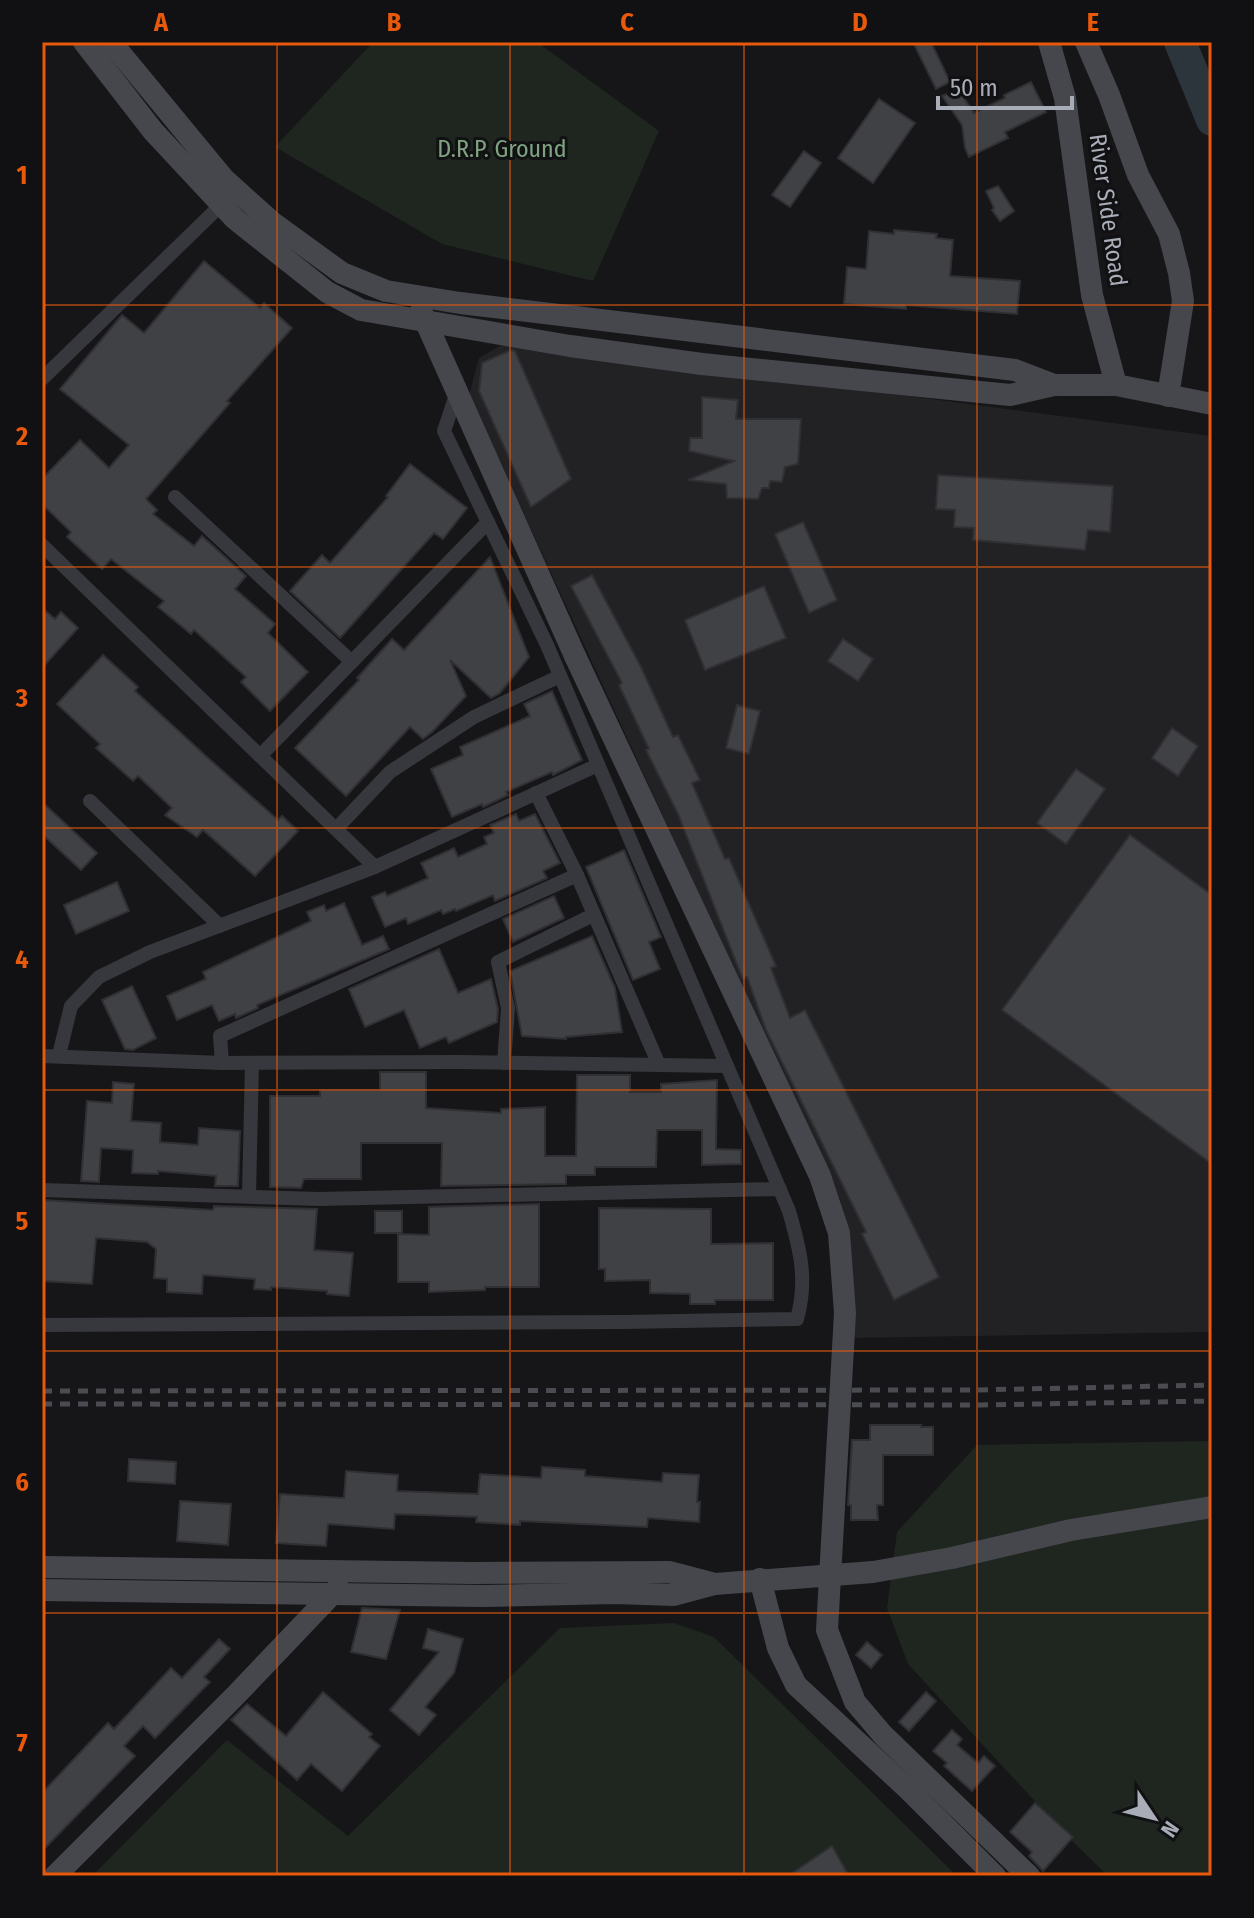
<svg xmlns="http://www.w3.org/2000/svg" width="1254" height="1918" font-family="'Fira Sans Condensed',sans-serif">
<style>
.built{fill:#222225}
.green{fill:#1e261f}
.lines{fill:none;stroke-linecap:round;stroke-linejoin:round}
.river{stroke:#2c353c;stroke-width:32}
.building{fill:#404145;stroke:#303034;stroke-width:2}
.street{stroke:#37383d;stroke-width:14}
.secondary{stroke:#45474d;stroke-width:22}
.rail{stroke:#4a4c52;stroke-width:5;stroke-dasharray:10 8;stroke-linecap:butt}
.secondary-bridge{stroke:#45474d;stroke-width:22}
.grid{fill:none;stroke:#e8590c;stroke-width:2;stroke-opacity:0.55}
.labels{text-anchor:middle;stroke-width:6;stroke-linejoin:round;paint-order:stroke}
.park-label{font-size:24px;fill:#7fa381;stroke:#111113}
.street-label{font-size:24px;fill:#a8adb8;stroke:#111113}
.neatline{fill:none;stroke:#e8590c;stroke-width:3}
.grid-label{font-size:26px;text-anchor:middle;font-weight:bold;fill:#e8590c}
</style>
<rect width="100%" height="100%" fill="#161618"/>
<!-- built -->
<polygon class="built" points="505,343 1212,436 1212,1332 848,1338 852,1276 840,1200 469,395 479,358"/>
<!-- green -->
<g class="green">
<polygon points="373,42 537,42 659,131 593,281 442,244 275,147"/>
<polygon points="1212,1441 1212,1876 1108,1876 1067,1836 908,1664 887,1608 897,1532 977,1445"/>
<polygon points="674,1623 714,1637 957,1876 92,1876 227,1740 348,1836 560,1628"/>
</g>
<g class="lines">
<!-- river -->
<polyline class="river" points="1180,42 1212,120"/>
</g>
<!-- building -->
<g class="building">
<polygon points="913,42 931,42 950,82 936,89"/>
<polygon points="1031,82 1046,112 1005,132 1008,138 969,157 965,148 962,125 942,96 958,89 974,113 1005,98 1004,95"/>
<polygon points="879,99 915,123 873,183 838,158"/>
<polygon points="804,151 821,163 790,207 772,195"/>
<polygon points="998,186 1014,211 1000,221 992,210 994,208 986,191"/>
<polygon points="894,230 937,234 936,238 953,240 950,276 1020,281 1017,314 906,305 906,309 844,304 847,267 866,269 869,231 894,234"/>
<polygon points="204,261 260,308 264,303 292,328 227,401 230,403 146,499 157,510 153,514 194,546 202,536 246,576 235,589 275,624 268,633 308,672 270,711 241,682 246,677 194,630 191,634 158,607 164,601 111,559 102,569 67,537 71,532 42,504 42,479 80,440 109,468 129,445 60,389 122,315 144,333"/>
<polygon points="511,350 515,351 571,479 531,507 479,391 482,363"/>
<polygon points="702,397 738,400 736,419 801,419 798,464 785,467 782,482 770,481 769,488 762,488 758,499 727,498 726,484 688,480 734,461 689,451 690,438 702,438"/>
<polygon points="410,464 467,508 443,539 434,533 340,638 290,591 322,555 330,563 388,497 386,496"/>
<polygon points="938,475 1113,486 1110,532 1088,530 1085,550 973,540 974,528 954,527 955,510 936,509"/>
<polygon points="803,522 837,600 809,613 775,534"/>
<polygon points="490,557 529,657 500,693 491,698 450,660 466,696 432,732 423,739 410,727 346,796 295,748 359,680 357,678 392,639 404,650"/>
<polygon points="592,575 641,667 673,737 678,735 700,780 692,783 725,859 729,858 776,966 771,968 790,1018 805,1010 939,1277 894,1300 862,1234 866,1232 766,1030 747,977 743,979 742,977 678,814 646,750 649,749 619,685 622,683 571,586"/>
<polygon points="764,586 786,638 705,670 685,620"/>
<polygon points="42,608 55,619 61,612 78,628 42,668"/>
<polygon points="843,639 873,659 858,681 828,661"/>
<polygon points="103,655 138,687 135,691 207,757 278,820 282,816 298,831 255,876 203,830 197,837 165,815 172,808 138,776 133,781 96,748 100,744 57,704"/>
<polygon points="552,691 582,760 553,775 552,772 506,792 508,795 483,807 482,804 452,817 431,769 463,755 460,747 530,716 524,704"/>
<polygon points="737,705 760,711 749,754 726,748"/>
<polygon points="1172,728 1198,746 1178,776 1152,758"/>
<polygon points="1076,769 1105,789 1066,844 1037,823"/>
<polygon points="42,802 97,853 81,870 42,834"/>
<polygon points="516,814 519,821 535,814 560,863 543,871 547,878 495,901 493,895 456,911 455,909 443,914 441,910 408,924 406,918 385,927 372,897 385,892 387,896 428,878 421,863 454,848 458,857 487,844 484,837 494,833 490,825"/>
<polygon points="1130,835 1212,895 1212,1164 1002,1010"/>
<polygon points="624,850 661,937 649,942 660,969 633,980 586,867"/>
<polygon points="117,882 129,911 76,934 64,905"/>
<polygon points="554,896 564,918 513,942 503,919"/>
<polygon points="344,903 362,945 383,936 389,949 257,1005 258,1008 236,1018 235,1014 219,1021 212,1005 177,1020 167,996 206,979 203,972 311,921 307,912 324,905 326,911"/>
<polygon points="592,936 615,988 622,1032 566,1037 566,1039 522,1036 510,971"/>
<polygon points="439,949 458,993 491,979 498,1009 497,1022 449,1043 446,1037 420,1048 404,1010 365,1027 349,989"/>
<polygon points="132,986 156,1038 133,1050 125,1049 102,1000"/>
<polygon points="380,1072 426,1072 426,1108 501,1113 501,1109 545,1107 545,1156 576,1156 577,1075 630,1075 630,1092 661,1092 661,1084 717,1080 716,1149 741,1150 741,1164 702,1165 702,1130 657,1130 656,1167 595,1167 595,1175 566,1175 566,1184 441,1186 442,1143 361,1143 361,1179 304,1179 301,1188 270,1187 270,1096 320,1096 320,1090 380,1090"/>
<polygon points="113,1082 134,1084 131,1121 161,1123 160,1142 198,1145 199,1128 240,1131 238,1186 215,1186 216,1176 158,1171 158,1174 132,1173 133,1150 101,1148 99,1182 81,1181 87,1101 112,1103"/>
<polygon points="42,1200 213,1210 214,1206 317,1209 314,1250 353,1253 349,1296 327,1294 327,1291 271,1287 271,1290 254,1289 255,1279 203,1275 202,1294 167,1292 167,1279 154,1278 156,1249 147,1242 96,1238 92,1284 42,1281"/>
<polygon points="539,1204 539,1287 485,1287 485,1290 429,1292 429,1282 398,1282 398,1234 429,1235 429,1207"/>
<polygon points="599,1208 711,1209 711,1244 773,1243 773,1300 715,1300 715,1304 690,1304 690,1294 650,1293 650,1280 605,1281 605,1269 599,1269"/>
<rect x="375" y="1211" width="27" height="22"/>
<polygon points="870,1425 921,1425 921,1427 933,1427 933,1455 883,1455 883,1505 877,1505 878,1520 851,1520 851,1505 848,1505 852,1440 870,1440"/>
<polygon points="129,1459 176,1462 175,1484 128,1481"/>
<polygon points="542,1467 585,1470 585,1476 662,1482 663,1473 699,1475 697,1502 700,1502 699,1522 648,1518 647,1527 520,1521 520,1525 476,1522 477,1517 395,1514 394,1529 328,1524 326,1546 276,1543 280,1494 344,1498 346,1471 398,1475 397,1491 478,1494 480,1474 541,1478"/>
<polygon points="180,1501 231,1504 228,1545 177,1541"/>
<polygon points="362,1608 400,1610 386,1659 351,1652"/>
<polygon points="428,1629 463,1639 454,1673 425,1707 436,1715 419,1735 390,1710 439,1652 423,1648"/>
<polygon points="219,1639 230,1649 204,1677 210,1682 155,1738 143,1726 124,1746 135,1756 42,1851 42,1793 108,1723 114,1729 171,1668 182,1678"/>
<polygon points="867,1642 882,1655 871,1668 856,1655"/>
<polygon points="323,1692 372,1734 369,1737 380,1746 342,1791 311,1764 297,1780 231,1720 247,1704 286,1736"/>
<polygon points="926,1692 936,1701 909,1731 899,1722"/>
<polygon points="952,1730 962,1739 957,1745 978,1763 984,1756 995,1766 972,1791 944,1766 947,1763 933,1751"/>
<polygon points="1035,1803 1073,1837 1043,1871 1029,1856 1032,1852 1010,1832"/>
<polygon points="832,1846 849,1876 788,1876"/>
</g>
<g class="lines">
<!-- street -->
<g class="street">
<polyline points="42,379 221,205"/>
<polyline points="175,497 352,662"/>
<polyline points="42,545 375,867"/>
<polyline points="260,756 488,522"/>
<polyline points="536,793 577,875 659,1065"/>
<polyline points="90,801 220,926"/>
<polyline points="336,829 390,772 474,717 560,676"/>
<polyline points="59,1055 71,1006 99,977 150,952 375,867 598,765"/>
<polyline points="42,1056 222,1063 458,1062 727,1066"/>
<polyline points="222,1063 220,1036 577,875"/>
<polyline points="504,1063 508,1008 498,962 593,915"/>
<polyline points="42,1190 319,1199 780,1189"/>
<polyline points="249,1195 252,1063"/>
<path d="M42,1325L625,1322L797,1319C808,1280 800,1249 789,1211L547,645L444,431L457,392"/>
</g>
<!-- secondary -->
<g class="secondary">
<polyline points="84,42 153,131 235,219 327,292 361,310 570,346 702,364 1010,395 1054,385 1116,385 1212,404"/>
<polyline points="111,42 224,179 273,223 342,273 386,291 460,303 1015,370 1054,385"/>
<polyline points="1049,42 1065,98 1092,295 1116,385"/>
<polyline points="1086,42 1109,95 1138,175 1169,234 1179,273 1183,301 1168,396"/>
<polyline points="421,311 575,656"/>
<polyline points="42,1567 472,1573 669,1572 711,1583"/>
<polyline points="760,1579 778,1648 796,1685 909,1790 995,1876"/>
<polyline points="42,1590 484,1596 615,1593 674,1595 715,1584 873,1572 952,1558 1071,1530 1212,1507"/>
<polyline points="55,1876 234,1697 338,1588"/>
</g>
<!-- rail -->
<g class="rail">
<polyline points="42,1391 976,1390 1212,1385"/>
<polyline points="42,1404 980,1405 1212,1401"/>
</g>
<!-- secondary-bridge -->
<polyline class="secondary-bridge" points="575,656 820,1176 839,1233 845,1313 827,1630 855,1702 883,1735 1029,1876"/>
</g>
<!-- grid -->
<path class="grid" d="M277,42V1876M510,42V1876M744,42V1876M977,42V1876M42,305H1212M42,567H1212M42,828H1212M42,1090H1212M42,1351H1212M42,1613H1212"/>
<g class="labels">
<!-- park labels -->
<g class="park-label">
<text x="502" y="157">D.R.P. Ground</text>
</g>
<!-- street labels -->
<g class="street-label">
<text transform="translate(1108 210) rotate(82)" y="8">River Side Road</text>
</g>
</g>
<!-- border -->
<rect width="1254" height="1918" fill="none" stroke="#111113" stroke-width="88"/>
<!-- north arrow -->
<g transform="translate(1154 1818) rotate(125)" stroke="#111113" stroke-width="6" paint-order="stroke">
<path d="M0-6L14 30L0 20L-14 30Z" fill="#a8adb8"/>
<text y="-12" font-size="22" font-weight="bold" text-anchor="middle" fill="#a8adb8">N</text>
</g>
<!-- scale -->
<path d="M938 96v12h134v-12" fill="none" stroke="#a8adb8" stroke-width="4"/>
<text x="950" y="96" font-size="24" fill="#a8adb8" stroke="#111113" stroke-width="6" paint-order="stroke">50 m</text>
<rect x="44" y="44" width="1166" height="1830" class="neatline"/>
<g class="grid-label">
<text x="161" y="31">A</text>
<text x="394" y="31">B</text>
<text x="627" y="31">C</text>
<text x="860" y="31">D</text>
<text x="1093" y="31">E</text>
<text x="22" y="184">1</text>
<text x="22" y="445">2</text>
<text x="22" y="707">3</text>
<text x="22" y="968">4</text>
<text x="22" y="1230">5</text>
<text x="22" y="1491">6</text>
<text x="22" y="1752">7</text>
</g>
</svg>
